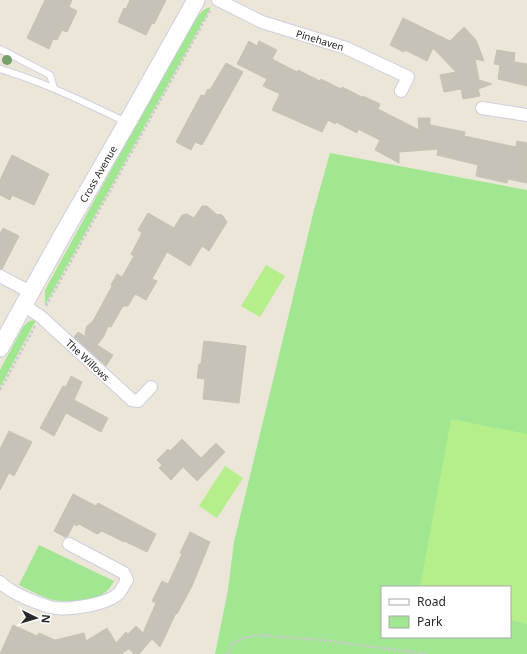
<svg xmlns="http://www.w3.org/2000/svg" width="527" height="654" font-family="'Noto Sans',sans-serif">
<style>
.green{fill:#a1e691;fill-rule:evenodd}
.pitch{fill:#b6ee8c}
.building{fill:#c6c2b8;stroke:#c6c2b2}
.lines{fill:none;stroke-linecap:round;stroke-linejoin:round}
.lane-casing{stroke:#cdcee2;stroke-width:8}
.street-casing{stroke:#cdcee2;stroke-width:14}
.secondary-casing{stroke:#cdcee2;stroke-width:19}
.path{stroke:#cbcbcb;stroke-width:2.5;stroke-dasharray:3 2;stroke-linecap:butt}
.lane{stroke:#fff;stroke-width:6}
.street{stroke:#fff;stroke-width:12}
.secondary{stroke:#fff;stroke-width:17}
.tree{fill:#78a06d}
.labels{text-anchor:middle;stroke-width:3.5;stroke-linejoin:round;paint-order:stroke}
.street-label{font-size:10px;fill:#282828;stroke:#fff}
</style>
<rect width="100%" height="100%" fill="#ebe6d8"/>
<!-- green -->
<g class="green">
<polygon points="211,7 45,305 45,290 194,19 205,9"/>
<path d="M330,153L527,190V654H215L228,590L234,542L314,210ZM382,587H510V637H382Z"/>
<polygon points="36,320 0,387 0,370 23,327 29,321"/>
<path d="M39,545L114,581C105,600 84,602 66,601C61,601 55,601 50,599C40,596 29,590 19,585Z"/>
</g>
<!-- pitch -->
<g class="pitch">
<polygon points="266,265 285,276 260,317 241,306"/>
<polygon points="451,419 527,434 527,624 510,620 510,587 420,587"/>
<polygon points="225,466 243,478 217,518 199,506"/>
</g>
<!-- building -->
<g class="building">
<polygon points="45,0 72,0 69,7 77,11 67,32 62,30 57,40 53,39 49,49 27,38"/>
<polygon points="130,0 166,0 154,24 152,23 146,35 118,22 124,8 126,9"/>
<polygon points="403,18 450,41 464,27 476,40 484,61 475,59 479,80 492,84 478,89 480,96 463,99 461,89 444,92 440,75 456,72 433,48 427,61 405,50 404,52 390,45"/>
<polygon points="249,41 257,46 259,41 277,50 272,59 297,72 298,70 320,81 321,79 341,89 342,87 362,97 363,96 380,104 378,109 419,130 418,118 430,118 430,125 465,132 464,136 516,147 517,141 527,143 527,183 508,179 507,183 476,176 478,165 437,155 438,149 399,152 399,163 375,150 380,140 358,129 357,133 336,122 335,124 328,120 322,132 272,110 280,94 263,86 267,79 237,64"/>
<polygon points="497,50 515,53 514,62 527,64 527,86 498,79 500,65 494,64"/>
<polygon points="226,63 243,72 202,145 195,142 191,150 176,142 201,95 204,96 208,89 210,90"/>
<polygon points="12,155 49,174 34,205 12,195 10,200 0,195 0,180"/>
<polygon points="202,206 207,206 216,214 222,215 227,222 209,251 202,246 190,266 167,252 152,279 157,281 146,300 135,294 128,306 123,306 111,327 108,326 104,336 97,345 113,355 106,366 74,337 78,332 86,337 85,333 87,326 93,321 112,286 111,285 117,274 122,277 134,256 131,254 142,233 138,230 148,213 174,228 182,215 187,214 194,218"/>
<polygon points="3,228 19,236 2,269 0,269 0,234"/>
<polygon points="204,341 246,346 239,403 203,399 205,379 197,378 199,364 201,364"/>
<polygon points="71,376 82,382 74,400 108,418 101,432 66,413 54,436 40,428 63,386 66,387"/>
<polygon points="9,431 32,442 14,476 9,473 0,490 0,449"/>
<polygon points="182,439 201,458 216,443 225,452 197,481 183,467 171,480 159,468 162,465 157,460 168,449 170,451"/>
<polygon points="73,494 96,506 98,503 156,534 147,552 124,541 124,542 102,531 97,534 79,524 77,526 74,524 67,537 65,537 54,531"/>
<polygon points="190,532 210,542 192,586 177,614 176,613 160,647 152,639 139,654 134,654 129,649 122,653 123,654 0,654 13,625 37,636 39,633 55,640 84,633 86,641 107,628 116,643 126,632 128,634 136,626 143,633 156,603 152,601 162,581 168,584 182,554 180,553"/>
</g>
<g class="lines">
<!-- lane casing -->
<g class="lane-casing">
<g id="lane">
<polyline points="0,49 50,75 54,88"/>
<path d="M0,69C44,82 84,102 126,122"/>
</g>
</g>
<!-- street casing -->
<g class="street-casing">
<g id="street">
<polyline points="218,0 262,22 346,48 408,77 401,91"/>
<polyline points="482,108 527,115"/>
<polyline points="0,276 30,292"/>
<polyline points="23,305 40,316 132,400 138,401 151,387"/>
<path d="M0,582C12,594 34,602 50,607C66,611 107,605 119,593C122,590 124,584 127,580L124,573L69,544"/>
</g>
</g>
<!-- secondary casing -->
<g class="secondary-casing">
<polyline id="secondary" points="0,348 63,234 127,123 196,0"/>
</g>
<!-- path -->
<g class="path">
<polyline points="46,306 211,9"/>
<polyline points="0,390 35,326"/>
<polyline points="227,654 233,643 243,638 257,635 322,640 426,654"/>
</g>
<!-- lane -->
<use href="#lane" class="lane"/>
<!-- street -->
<use href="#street" class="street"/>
<!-- secondary -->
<use href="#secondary" class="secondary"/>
</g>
<!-- trees -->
<circle class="tree" cx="7" cy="60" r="5"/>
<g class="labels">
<!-- street labels -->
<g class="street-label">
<text transform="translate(320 40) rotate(17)" y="4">Pinehaven</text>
<text transform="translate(98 174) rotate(-60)" y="4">Cross Avenue</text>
<text transform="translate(88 360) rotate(43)" y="4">The Willows</text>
</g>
</g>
<!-- legend -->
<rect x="381" y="586" width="130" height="52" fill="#ffffff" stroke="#a9a9a9"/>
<rect x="389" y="599" width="20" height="6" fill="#ffffff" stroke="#a9a9a9"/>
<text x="417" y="606" font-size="12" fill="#282828">Road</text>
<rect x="389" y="616" width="20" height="12" fill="#a1e691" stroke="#a9a9a9"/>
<text x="417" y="626" font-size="12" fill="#282828">Park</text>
<!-- north arrow -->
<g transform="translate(36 618) rotate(95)" stroke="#ffffff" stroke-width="3" paint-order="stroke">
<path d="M0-3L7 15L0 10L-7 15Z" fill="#282828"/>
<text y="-6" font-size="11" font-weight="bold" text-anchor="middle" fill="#282828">N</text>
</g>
</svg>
